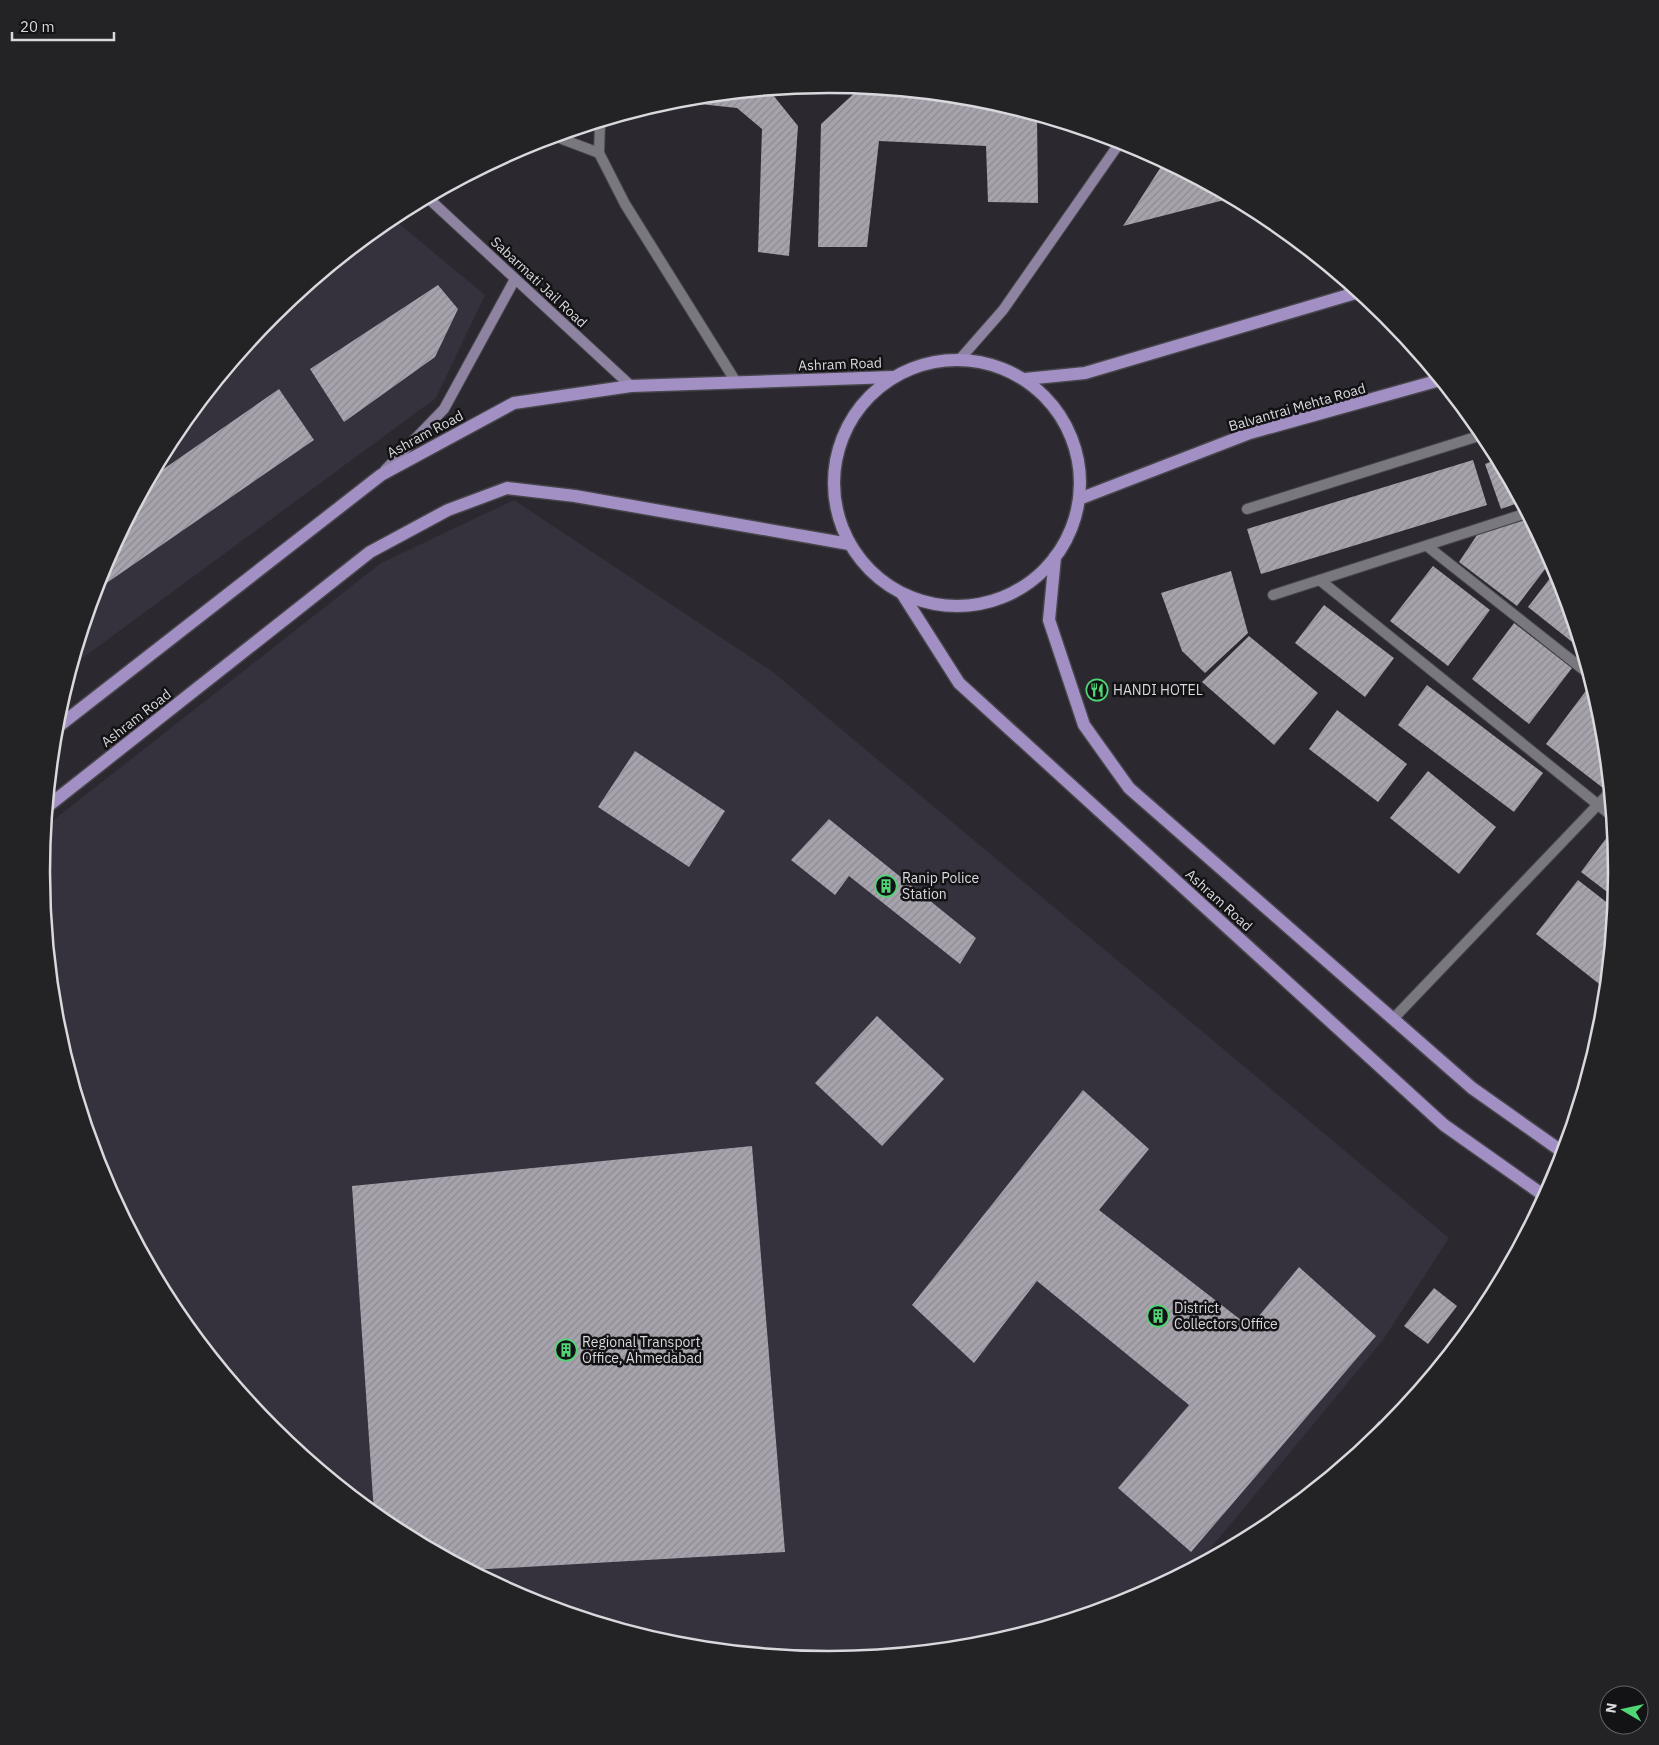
<svg xmlns="http://www.w3.org/2000/svg" width="1659" height="1745" font-family="'IBM Plex Sans',sans-serif">
<style>
.built{fill:#35313d}
.building{fill:url(#building-hatch)}
.lines{fill:none;stroke-linecap:round;stroke-linejoin:round}
.street-casing{stroke:#46454a;stroke-width:12}
.secondary-casing{stroke:#46454a;stroke-width:12}
.primary-casing{stroke:#46454a;stroke-width:15}
.street{stroke:#7a787f;stroke-width:10}
.secondary{stroke:#8e84a2;stroke-width:10}
.primary{stroke:#a28fc4;stroke-width:12}
.labels{text-anchor:middle;stroke-width:5;stroke-linejoin:round;paint-order:stroke}
.street-label{font-size:14px;fill:#d9d8dc;stroke:#131215}
.poi-label{font-size:14px;fill:#d9d8dc;stroke:#131215;text-anchor:start}
.rim{fill:none;stroke:#d9d8dc;stroke-width:2.5}
</style>
<defs>
<pattern id="building-hatch" width="6" height="6" patternUnits="userSpaceOnUse" patternTransform="scale(1.25)"><rect width="6" height="6" fill="#a6a3ac"/><path d="M-1 1l2-2M0 6l6-6M5 7l2-2" fill="none" stroke="#8d8a92"/></pattern>
</defs>
<rect width="100%" height="100%" fill="#2b292f"/>
<!-- built -->
<g class="built">
<polygon points="391,217 485,295 436,398 73,665 101,571 174,434 272,315"/>
<polygon points="514,500 773,672 1449,1238 1383,1340 1195,1567 1131,1601 983,1646 829,1661 675,1646 528,1601 391,1528 272,1430 174,1310 101,1174 56,1026 41,872 46,826 381,563"/>
</g>
<!-- building -->
<g class="building">
<polygon points="861,87 984,99 1037,116 1038,203 988,202 986,146 879,141 867,247 818,247 821,124"/>
<polygon points="769,90 798,126 789,256 758,252 762,129 737,108 671,101"/>
<polygon points="1164,162 1232,198 1123,226"/>
<polygon points="438,285 458,309 435,357 344,422 310,369"/>
<polygon points="279,389 314,440 95,591 101,571 152,477"/>
<polygon points="1498,459 1521,502 1501,509 1485,464"/>
<polygon points="1473,460 1487,505 1261,574 1247,529"/>
<polygon points="1530,519 1552,560 1517,606 1459,562 1479,532"/>
<polygon points="1433,566 1490,610 1448,666 1390,621"/>
<polygon points="1557,569 1558,571 1581,649 1528,607"/>
<polygon points="1231,571 1248,633 1205,673 1182,651 1161,593"/>
<polygon points="1324,605 1394,658 1365,697 1295,643"/>
<polygon points="1514,623 1572,668 1529,724 1472,679"/>
<polygon points="1249,636 1318,693 1274,745 1202,682"/>
<polygon points="1427,685 1543,773 1514,812 1398,725"/>
<polygon points="1588,688 1595,693 1603,719 1609,781 1603,788 1546,744"/>
<polygon points="1337,710 1407,764 1378,802 1309,749"/>
<polygon points="635,751 725,811 689,867 598,807"/>
<polygon points="1428,771 1496,827 1459,874 1390,818"/>
<polygon points="829,819 976,938 960,964 849,876 835,895 791,860"/>
<polygon points="1610,833 1614,837 1618,873 1615,898 1581,872"/>
<polygon points="1578,880 1614,908 1607,982 1603,987 1536,934"/>
<polygon points="877,1016 944,1079 882,1146 815,1083"/>
<polygon points="1083,1090 1149,1149 1099,1210 1250,1327 1299,1267 1376,1336 1191,1552 1118,1488 1189,1405 1037,1281 974,1363 912,1305"/>
<polygon points="752,1146 785,1552 471,1570 391,1528 374,1513 352,1186"/>
<polygon points="1434,1288 1457,1306 1428,1344 1404,1326"/>
<polygon points="1394,1416 1396,1418 1387,1430 1341,1466 1379,1421 1386,1426"/>
</g>
<g class="lines">
<!-- street casing -->
<g class="street-casing">
<g id="street">
<polyline points="600,123 599,153 625,204 736,382"/>
<polyline points="559,135 562,139 599,153"/>
<polyline points="1247,509 1485,434"/>
<polyline points="1427,546 1589,674"/>
<polyline points="1321,581 1612,816"/>
<polyline points="1273,595 1527,513"/>
<polyline points="1393,1019 1610,792"/>
</g>
</g>
<!-- secondary casing -->
<g class="secondary-casing">
<g id="secondary">
<polyline points="428,198 631,386"/>
<polyline points="960,359 1003,310 1121,141"/>
<polyline points="385,470 444,409 515,279"/>
</g>
</g>
<!-- primary casing -->
<g class="primary-casing">
<g id="primary">
<circle cx="957" cy="483" r="123"/>
<polyline points="1025,379 1085,373 1359,292"/>
<polyline points="1079,499 1250,433 1440,380"/>
<polyline points="1055,557 1049,620 1084,725 1129,788 1472,1088 1564,1153"/>
<polyline points="903,595 959,683 1444,1125 1546,1197"/>
<polyline points="55,729 381,475 514,403 631,386 892,377"/>
<polyline points="48,806 370,552 448,510 507,488 575,496 849,544"/>
</g>
</g>
<!-- street -->
<use href="#street" class="street"/>
<!-- secondary -->
<use href="#secondary" class="secondary"/>
<!-- primary -->
<use href="#primary" class="primary"/>
</g>
<!-- icons -->
<defs>
<g id="restaurant-ring" transform="scale(1.125)"><circle r="9.5" fill="#131215" stroke="#4fd675" stroke-width="1.5"/><path d="M-5-6h1v4h1v-4h1v4h1v-4h1v5L-1.5 .5V6h-2V.5L-5-1ZM5-6V6H3V1.5H1.5Q1.5-4 5-6Z" fill="#4fd675"/></g>
<g id="building-ring" transform="scale(1.125)"><circle r="9.5" fill="#131215" stroke="#4fd675" stroke-width="1.5"/><path d="M-4-6H4V6H1V3H-1V6H-4ZM-2.5-4.3h1.7v1.8h-1.7ZM.8-4.3h1.7v1.8H.8ZM-2.5-1h1.7V.8h-1.7ZM.8-1h1.7V.8H.8Z" fill="#4fd675"/></g>
</defs>
<g fill-rule="evenodd">
<use href="#restaurant-ring" x="1097" y="690"/>
<use href="#building-ring" x="886" y="886"/>
<use href="#building-ring" x="1158" y="1316"/>
<use href="#building-ring" x="566" y="1350"/>
</g>
<g class="labels">
<!-- street labels -->
<g class="street-label">
<text transform="translate(539 282) rotate(43)" y="5">Sabarmati Jail Road</text>
<text transform="translate(840 364) rotate(-2)" y="5">Ashram Road</text>
<text transform="translate(1297 407) rotate(-16)" y="5">Balvantrai Mehta Road</text>
<text transform="translate(425 434) rotate(-28)" y="5">Ashram Road</text>
<text transform="translate(136 718) rotate(-38)" y="5">Ashram Road</text>
<text transform="translate(1219 900) rotate(42)" y="5">Ashram Road</text>
</g>
<!-- poi labels -->
<g class="poi-label">
<text x="1113" y="695">HANDI HOTEL</text>
<text x="902" y="883">Ranip Police<tspan x="902" dy="16">Station</tspan></text>
<text x="1174" y="1313">District<tspan x="1174" dy="16">Collectors Office</tspan></text>
<text x="582" y="1347">Regional Transport<tspan x="582" dy="16">Office, Ahmedabad</tspan></text>
</g>
</g>
<!-- crop -->
<path d="M0 0H1659V1745H0ZM50 872a779 779 0 1 1 1558 0a779 779 0 1 1-1558 0Z" fill="#232225" fill-rule="evenodd"/>
<path class="rim" d="M50 872a779 779 0 1 1 1558 0a779 779 0 1 1-1558 0Z"/>
<!-- north arrow -->
<g transform="translate(1624 1710) rotate(279)"><circle r="24" fill="#131215" stroke="#626165"/>
<path d="M0-4L9 19L0 12L-9 19Z" fill="#4fd675"/>
<text y="-8" font-size="14" font-weight="bold" text-anchor="middle" fill="#d9d8dc">N</text>
</g>
<!-- scale -->
<path d="M12 32v8h102v-8" fill="none" stroke="#d9d8dc" stroke-width="2.5"/>
<text x="20" y="32" font-size="15" fill="#d9d8dc" stroke="#131215" stroke-width="4" paint-order="stroke">20 m</text>
</svg>
